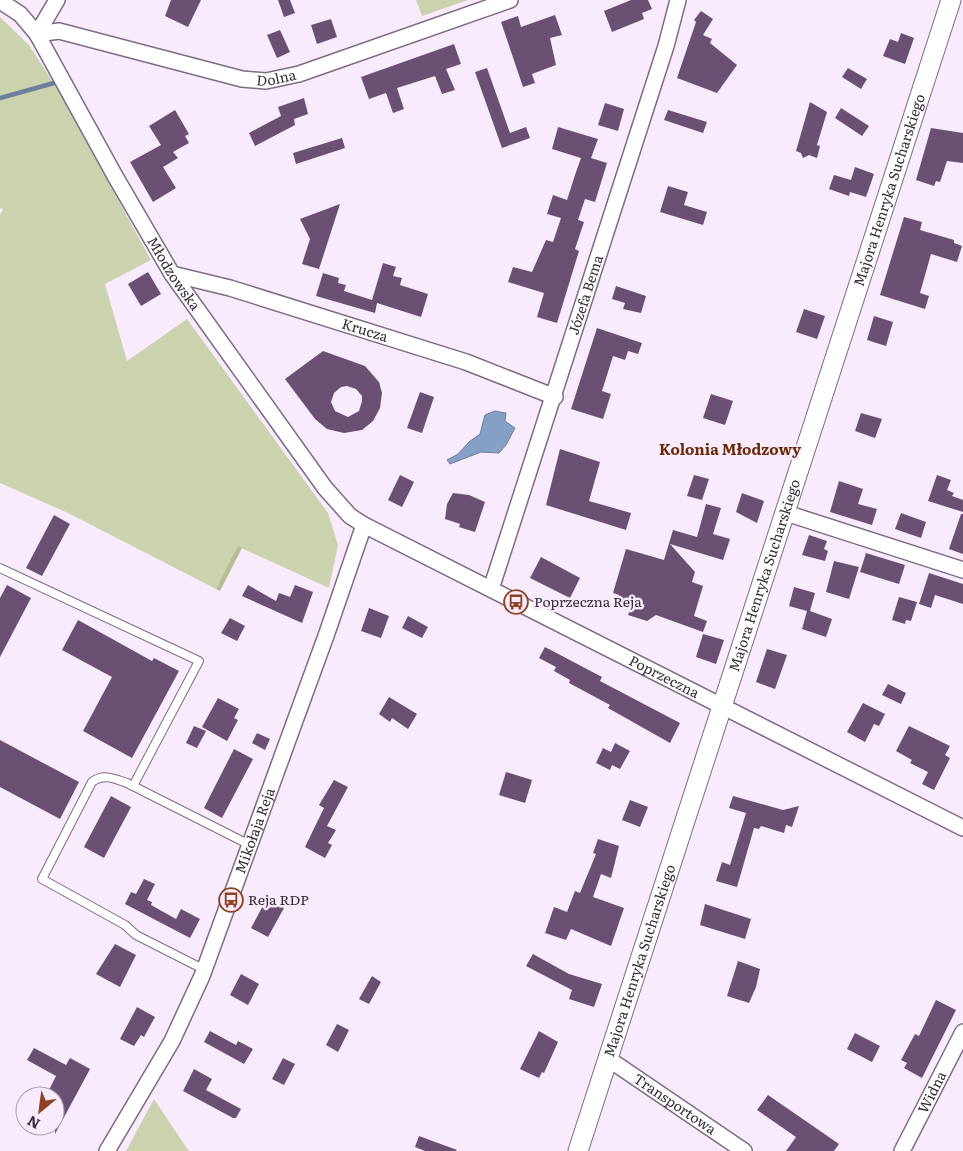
<svg xmlns="http://www.w3.org/2000/svg" width="963" height="1151" font-family="Literata,serif">
<style>
.green{fill:#cad3ae}
.forest{fill:#b4be92}
.water{fill:#85a0c4;stroke:#6d7e9a}
.lines{fill:none;stroke-linecap:round;stroke-linejoin:round}
.stream{stroke:#6d7e9a;stroke-width:4.5}
.building{fill:#6a5173;fill-rule:evenodd}
.service-casing{stroke:#7e6b85;stroke-width:10}
.minor-casing{stroke:#7e6b85;stroke-width:18}
.tertiary-casing{stroke:#7e6b85;stroke-width:21}
.service{stroke:#fff;stroke-width:8}
.minor{stroke:#fff;stroke-width:15}
.tertiary{stroke:#fff;stroke-width:19}
.labels{text-anchor:middle;stroke-width:5;stroke-linejoin:round;paint-order:stroke}
.street-label{font-size:14px;fill:#352d38;stroke:#f8ebfe}
.poi-label{font-size:14px;fill:#352d38;stroke:#f8ebfe;text-anchor:start}
.neighbourhood-label{font-size:15px;font-weight:bold;fill:#692a08;stroke:#f8ebfe}
</style>
<rect width="100%" height="100%" fill="#f8ebfe"/>
<!-- green -->
<g class="green">
<polygon points="416,0 468,0 422,16"/>
<polygon points="0,17 29,45 58,90 151,260 105,284 127,361 187,319 328,513 338,545 329,588 239,547 216,589 68,513 0,483 0,215 3,209 0,208"/>
<polygon points="154,1099 186,1147 189,1151 126,1151"/>
</g>
<!-- forest -->
<polygon class="forest" points="238,546 242,548 220,591 216,589"/>
<!-- water -->
<polygon class="water" points="495,411 506,413 505,421 515,428 506,445 499,453 481,452 450,464 447,460 458,454 469,442 480,434 485,415"/>
<g class="lines">
<!-- stream -->
<polyline class="stream" points="0,98 54,83"/>
</g>
<!-- building -->
<g class="building">
<polygon points="171,0 201,0 188,27 165,16"/>
<polygon points="278,0 290,0 295,13 284,17"/>
<polygon points="631,0 648,0 652,9 642,13 644,19 612,32 604,11"/>
<polygon points="701,11 713,19 703,35 712,39 710,43 737,65 717,93 677,78 696,22 694,20"/>
<polygon points="555,15 562,35 550,38 556,65 532,74 535,83 523,87 501,22 518,16 521,27"/>
<polygon points="331,19 337,37 317,44 311,25"/>
<polygon points="280,30 290,52 277,58 267,35"/>
<polygon points="901,33 914,38 905,64 883,56 890,39 898,42"/>
<polygon points="454,44 461,64 446,69 455,90 442,94 435,76 397,88 404,109 393,113 386,93 369,99 361,77"/>
<polygon points="487,68 510,133 526,127 530,138 502,148 475,72"/>
<polygon points="848,68 867,79 861,89 842,77"/>
<polygon points="304,98 308,114 294,119 295,125 255,146 249,133 281,116 278,107"/>
<polygon points="810,102 827,112 817,145 820,146 817,158 809,155 803,158 801,153 796,151"/>
<polygon points="605,103 624,109 618,131 598,125"/>
<polygon points="841,108 869,126 862,136 835,118"/>
<polygon points="175,110 189,134 185,136 189,143 173,152 178,158 163,167 176,188 153,202 130,162 161,145 149,126"/>
<polygon points="668,110 707,122 703,133 664,120"/>
<polygon points="558,127 598,139 591,158 607,163 595,202 585,199 578,220 584,222 575,249 579,251 557,323 537,317 544,293 508,282 513,267 532,272 546,240 553,242 561,218 547,214 553,195 567,200 575,175 581,158 552,149"/>
<polygon points="931,128 963,133 963,163 947,161 940,182 936,181 934,186 916,180"/>
<polygon points="342,138 345,148 296,164 293,153"/>
<polygon points="855,167 874,174 866,197 850,192 849,196 829,189 834,175 851,180"/>
<polygon points="668,186 688,192 684,205 707,212 703,225 660,212"/>
<polygon points="340,204 319,269 302,264 310,239 300,219"/>
<polygon points="904,217 922,222 920,230 954,240 954,243 962,246 957,262 931,254 920,293 929,296 925,309 880,295"/>
<polygon points="383,263 396,267 393,276 402,278 400,285 428,294 421,317 377,303 375,313 316,296 323,273 339,278 338,283 346,285 344,291 372,300"/>
<polygon points="148,272 161,294 141,306 128,284"/>
<polygon points="616,286 646,296 641,313 623,309 625,303 612,299"/>
<polygon points="804,309 825,316 817,339 796,332"/>
<polygon points="874,316 893,322 886,346 867,340"/>
<polygon points="597,328 642,343 638,354 628,351 625,360 613,356 602,391 611,394 603,419 571,409"/>
<path d="M323,351L365,366L379,382L382,393L380,408L373,421L362,430L344,433L327,429L315,419L285,379ZM347,386L356,389L362,396V401L359,411L348,417L335,411L331,402L334,393L341,387Z"/>
<polygon points="420,392 434,397 422,433 407,428"/>
<polygon points="711,394 733,401 725,425 703,418"/>
<polygon points="861,413 882,419 875,438 855,431"/>
<polygon points="560,449 600,462 589,501 631,513 626,530 546,505"/>
<polygon points="400,475 414,482 402,507 388,500"/>
<polygon points="694,475 709,479 702,500 687,496"/>
<polygon points="937,475 951,480 947,490 954,493 952,496 963,500 963,512 928,501"/>
<polygon points="839,481 863,489 858,504 877,509 872,525 830,512"/>
<polygon points="453,493 469,495 485,502 475,532 459,527 460,524 445,519 447,504"/>
<polygon points="742,493 764,501 757,523 736,512"/>
<polygon points="706,504 721,508 713,534 730,539 723,560 670,544 695,572 692,582 703,586 694,616 707,621 703,632 656,615 647,621 628,615 630,610 615,606 619,595 613,593 626,549 664,560 673,530 697,537"/>
<polygon points="901,513 926,522 921,538 895,529"/>
<polygon points="961,514 963,514 963,554 949,549"/>
<polygon points="54,515 70,524 42,576 26,568"/>
<polygon points="809,535 827,541 824,549 828,551 825,561 802,555"/>
<polygon points="866,553 905,565 899,584 860,572"/>
<polygon points="541,557 580,578 570,598 530,578"/>
<polygon points="834,561 859,567 849,599 826,592"/>
<polygon points="929,573 963,584 963,604 935,595 931,608 919,604"/>
<polygon points="7,585 31,598 0,657 0,598"/>
<polygon points="248,585 276,601 279,593 290,597 295,585 313,592 302,623 242,596"/>
<polygon points="794,587 815,593 810,611 832,619 826,637 802,629 807,611 789,606"/>
<polygon points="899,597 917,602 911,621 906,620 905,624 892,620"/>
<polygon points="369,608 389,616 381,638 361,631"/>
<polygon points="408,616 428,627 422,638 402,628"/>
<polygon points="230,618 245,626 237,641 221,633"/>
<polygon points="78,620 152,661 154,658 179,671 132,758 83,731 112,677 62,650"/>
<polygon points="703,634 724,640 716,664 696,657"/>
<polygon points="545,647 602,677 600,681 680,723 670,743 608,708 610,705 569,683 570,680 554,671 556,667 539,658"/>
<polygon points="767,649 787,655 775,689 756,682"/>
<polygon points="888,684 906,693 901,704 882,695"/>
<polygon points="389,697 417,714 408,729 392,718 390,722 379,714"/>
<polygon points="218,698 239,709 234,718 238,720 227,741 202,727"/>
<polygon points="863,703 885,714 879,726 874,724 865,742 847,732"/>
<polygon points="194,726 206,731 197,748 186,743"/>
<polygon points="909,726 950,746 945,755 950,758 934,790 922,784 928,772 910,763 912,760 896,751"/>
<polygon points="257,733 270,739 265,750 252,743"/>
<polygon points="0,740 79,782 60,819 0,787"/>
<polygon points="615,743 630,751 620,769 612,765 610,770 596,763 603,748 611,752"/>
<polygon points="234,749 253,759 222,818 204,808"/>
<polygon points="506,772 532,780 525,803 499,795"/>
<polygon points="334,780 348,787 327,826 336,830 328,843 332,845 325,858 305,847 324,808 319,805"/>
<polygon points="111,796 131,807 104,858 84,847"/>
<polygon points="733,796 783,810 799,806 792,827 786,825 784,833 761,826 759,829 754,828 737,887 716,881 722,862 730,865 746,813 729,808"/>
<polygon points="630,800 648,807 640,827 622,820"/>
<polygon points="598,839 619,846 611,878 601,874 593,897 624,908 611,946 571,929 566,940 545,933 554,907 567,912 575,891 580,893 596,854 593,853"/>
<polygon points="144,879 155,884 147,900 152,902 151,905 176,919 181,909 200,919 190,938 125,904 131,892 136,894"/>
<polygon points="267,898 284,908 268,937 251,928"/>
<polygon points="705,904 751,919 745,939 700,925"/>
<polygon points="115,944 136,955 120,987 96,974"/>
<polygon points="533,954 569,974 602,984 594,1007 569,999 572,990 526,966"/>
<polygon points="738,961 760,969 756,987 749,1003 727,996"/>
<polygon points="241,974 259,984 248,1005 230,995"/>
<polygon points="372,976 381,982 369,1004 359,999"/>
<polygon points="936,1000 956,1010 922,1078 904,1068 907,1063 901,1060 915,1034 919,1036"/>
<polygon points="137,1007 155,1017 144,1037 141,1035 134,1046 120,1039"/>
<polygon points="337,1024 349,1030 338,1052 326,1045"/>
<polygon points="210,1031 236,1045 238,1041 253,1049 244,1064 204,1042"/>
<polygon points="539,1031 558,1042 544,1073 542,1072 539,1078 520,1069"/>
<polygon points="855,1033 880,1046 872,1062 847,1049"/>
<polygon points="34,1048 66,1065 70,1058 90,1069 55,1134 55,1096 46,1096 56,1076 27,1060"/>
<polygon points="283,1058 295,1064 284,1085 272,1079"/>
<polygon points="194,1069 212,1079 206,1090 241,1109 236,1118 233,1118 183,1091"/>
<polygon points="768,1095 839,1144 834,1151 786,1151 796,1137 757,1110"/>
<polygon points="419,1136 457,1150 456,1151 425,1151 415,1147"/>
</g>
<g class="lines">
<!-- service casing -->
<g class="service-casing">
<g id="service">
<polyline points="0,568 199,661 133,786"/>
<path d="M205,970L136,935L125,925L42,879L92,782C104,773 115,779 127,783L250,845"/>
</g>
</g>
<!-- minor casing -->
<g class="minor-casing">
<g id="minor">
<path id="s1" d="M0,1L20,14L37,34L115,176L172,274L325,488L350,516L364,525L963,828"/>
<path id="s2" d="M37,34L59,31L242,79L266,81L299,74L510,0"/>
<polyline points="37,34 57,0"/>
<path id="s3" d="M172,274L230,288L466,362L555,397"/>
<polyline points="786,513 963,570"/>
<path id="s4" d="M491,589L666,46L678,0"/>
<path id="s5" d="M607,1058L744,1151"/>
<path id="s6" d="M107,1151L172,1041L202,976L327,633L364,525"/>
<path id="s7" d="M902,1151L963,1032"/>
</g>
</g>
<!-- tertiary casing -->
<g class="tertiary-casing">
<g id="tertiary">
<path id="s8" d="M578,1151L951,0"/>
</g>
</g>
<!-- service -->
<use href="#service" class="service"/>
<!-- minor -->
<use href="#minor" class="minor"/>
<!-- tertiary -->
<use href="#tertiary" class="tertiary"/>
</g>
<!-- icons -->
<defs>
<g id="bus-ring" transform="scale(1.25)"><circle r="9.5" fill="#f8ebfe" stroke="#8c4422" stroke-width="1.5"/><path d="M-5-6H5V4H4V6H2V4H-2V6H-4V4H-5ZM-3.5-4V0h7V-4ZM-3.5 1.2v1.5H-2V1.2ZM2 1.2v1.5H3.5V1.2Z" fill="#8c4422"/></g>
</defs>
<g fill-rule="evenodd">
<use href="#bus-ring" x="516" y="602"/>
<use href="#bus-ring" x="231" y="900"/>
</g>
<g class="labels">
<!-- street labels -->
<g class="street-label">
<text dy="5" stroke="none"><textPath href="#s2" startOffset="246">Dolna</textPath></text>
<text dy="5" stroke="none"><textPath href="#s8" startOffset="1010">Majora Henryka Sucharskiego</textPath></text>
<text dy="5" stroke="none"><textPath href="#s1" startOffset="326">Młodzowska</textPath></text>
<text dy="5" stroke="none"><textPath href="#s4" startOffset="309">Józefa Bema</textPath></text>
<text dy="5" stroke="none"><textPath href="#s3" startOffset="201">Krucza</textPath></text>
<text dy="5" stroke="none"><textPath href="#s8" startOffset="605">Majora Henryka Sucharskiego</textPath></text>
<text dy="5" stroke="none"><textPath href="#s1" startOffset="979">Poprzeczna</textPath></text>
<text dy="5" stroke="none"><textPath href="#s6" startOffset="354">Mikołaja Reja</textPath></text>
<text dy="5" stroke="none"><textPath href="#s8" startOffset="200">Majora Henryka Sucharskiego</textPath></text>
<text dy="5" stroke="none"><textPath href="#s7" startOffset="66">Widna</textPath></text>
<text dy="5" stroke="none"><textPath href="#s5" startOffset="82">Transportowa</textPath></text>
</g>
<!-- poi labels -->
<g class="poi-label">
<text x="534" y="607">Poprzeczna Reja</text>
<text x="248" y="905">Reja RDP</text>
</g>
<!-- neighbourhood labels -->
<g class="neighbourhood-label">
<text x="730" y="455">Kolonia Młodzowy</text>
</g>
</g>
<!-- north arrow -->
<g transform="translate(40 1111) rotate(209)"><circle r="24" fill="#f8ebfe" stroke="#aa9faf"/>
<path d="M0-4L9 19L0 12L-9 19Z" fill="#8c4422"/>
<text y="-8" font-size="14" font-weight="bold" text-anchor="middle" fill="#352d38">N</text>
</g>
</svg>
